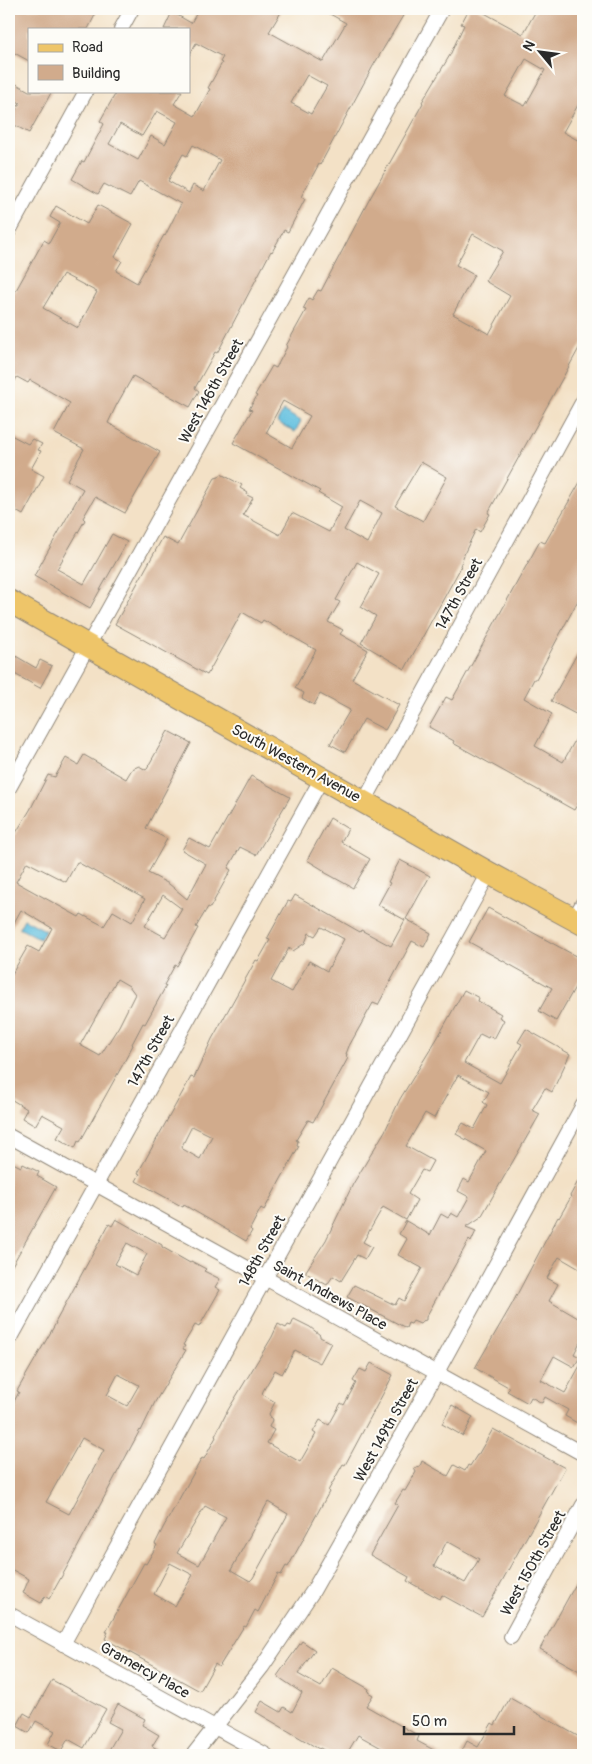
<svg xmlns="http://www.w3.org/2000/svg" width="592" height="1764" font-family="Pangolin,sans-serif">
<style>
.water{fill:#61bfdf;stroke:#467585}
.building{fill:#d1ab8c;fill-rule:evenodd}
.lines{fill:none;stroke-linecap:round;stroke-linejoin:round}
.minor-casing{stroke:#8f8678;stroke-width:16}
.primary-casing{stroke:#8f8678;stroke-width:24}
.minor{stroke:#fff;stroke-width:14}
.primary{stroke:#eec569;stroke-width:22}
.labels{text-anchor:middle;stroke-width:4;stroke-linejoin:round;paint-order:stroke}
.street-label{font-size:15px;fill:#2b2b2b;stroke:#fdfcf7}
</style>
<rect width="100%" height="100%" fill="#fdfcf7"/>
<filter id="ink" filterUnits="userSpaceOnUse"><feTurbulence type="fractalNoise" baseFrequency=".02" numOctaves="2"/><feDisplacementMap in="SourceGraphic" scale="10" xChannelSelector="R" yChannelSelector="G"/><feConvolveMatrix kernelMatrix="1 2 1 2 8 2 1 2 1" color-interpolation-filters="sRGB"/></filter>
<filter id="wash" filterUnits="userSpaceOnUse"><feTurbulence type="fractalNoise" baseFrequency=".0096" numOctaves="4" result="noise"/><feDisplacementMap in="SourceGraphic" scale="20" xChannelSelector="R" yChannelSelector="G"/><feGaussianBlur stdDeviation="1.12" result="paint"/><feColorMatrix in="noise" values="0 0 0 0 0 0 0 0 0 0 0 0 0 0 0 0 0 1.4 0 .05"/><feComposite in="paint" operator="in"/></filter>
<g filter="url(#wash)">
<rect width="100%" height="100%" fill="#f3e1c6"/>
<!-- water -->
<g class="water">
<polygon points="283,411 301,421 295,432 277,422"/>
<polygon points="24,919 45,930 40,939 19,928"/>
</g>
<g id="blocks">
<!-- building -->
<g class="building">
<polygon points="9,9 98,9 88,29 29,29 29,61 9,50"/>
<path d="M199,9H283L269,32L323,62L346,23L321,9H407L373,66L320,165L319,164L303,193L301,197L305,199L288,232L284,230L272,252L271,251L221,346L217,353L215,352L195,388L199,391L190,407L133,376L116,406L108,423L160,452L125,513L95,497L83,518L85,520L57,569L84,584L112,534L127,542L90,608L34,576L83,489L67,480L84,449L54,433L70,403L30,380L28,383L17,377L9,392V289L15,292L44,240L49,243L60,223L50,217L56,206L87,224L98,205L133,224L115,257L122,261L116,271L137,283L164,235L165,236L181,204L139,181L130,197L104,184L98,194L72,179L82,161L84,162L104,124L100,121L117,91H182L174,104L195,116L210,89L208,88L222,63L220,62L223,57L196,43L189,56V29H164L172,12L191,23ZM307,75L327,86L311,114L291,103ZM157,111L177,122L165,144L151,136L138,160L109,144L120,124L142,136ZM193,145L220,160L204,191L193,185L189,193L168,181L183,154L187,156ZM63,274L97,292L78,328L43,308Z"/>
<path d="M469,9H477L523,34L537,9H583V96L563,132L583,143V341L488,513L490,514L480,532L476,529L465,552L460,566L461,567L405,669L361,643L376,616L361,607L379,574L357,562L336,600L340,602L328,622L343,630L340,634L368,650L352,679L399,705L385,730L364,719L345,752L330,744L350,710L320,694L314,705L302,698L304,693L295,688L316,650L263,620L261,623L242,612L207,675L115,624L163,537L178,545L215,478L219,477L221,474L242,485L240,488L248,493L247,495L253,498L243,515L280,535L292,513L329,532L342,507L318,493L320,491L233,443L252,410L249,409L257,396L255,395L272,366L276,368L287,347L286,346L306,310L303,309L309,298L312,300L318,290L321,291L368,202L423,103L422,102L450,55L464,25L461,24ZM526,59L545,70L525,106L505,96ZM473,234L503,251L485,281L510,296L489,334L453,314L474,275L456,265ZM283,401L310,416L292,448L266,433ZM421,462L447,477L423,521L395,506ZM360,501L382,513L367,543L344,530Z"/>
<polygon points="9,80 29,91 52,91 29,133 9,122 20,103 9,96"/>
<polygon points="9,434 28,444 32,439 42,444 38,450 41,451 31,469 44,476 23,515 9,507"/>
<polygon points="583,477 583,591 536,679 534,679 524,698 552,714 535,746 563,762 583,726 583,806 578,803 574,810 453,743 454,741 429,727 446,697 452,700 540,541 545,543"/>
<polygon points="583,643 583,718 551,701"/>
<polygon points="9,652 36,668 40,660 52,666 40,688 9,671"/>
<path d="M168,731L191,743L146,828L167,839L148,873L169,884L187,899L206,864L182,850L189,838L210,849L251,776L290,797L256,855L240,847L228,868L231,870L210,908L208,907L196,927L198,928L177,966L175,965L164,985L166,986L145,1024L143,1023L132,1044L133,1045L122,1066L80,1142L78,1141L75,1148L57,1138L64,1126L42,1114L35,1126L22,1118L27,1109L9,1098V979L28,946L39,952L52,928L21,910L9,932V844L30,810L48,775L55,777L66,758L78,765L84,755L126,779L132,769L139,766L146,770ZM27,862L66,882L77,862L145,899L132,922L113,911L104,926L81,914L79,917L16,882ZM163,895L182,909L165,937L145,926ZM117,979L129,986L135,994L119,1026L100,1056L80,1045Z"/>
<polygon points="330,818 348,829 341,842 370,859 353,888 324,872 325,871 307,860"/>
<path d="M400,860L430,876L406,919L431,933L424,947L412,941L378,1005L373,1003L349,1046L346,1054H347L346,1057L348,1058L313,1122L308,1120L296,1140L298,1141L297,1145L299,1146L264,1210L261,1208L250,1229L252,1231L246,1241L184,1205L183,1207L136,1181L140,1174L138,1173L191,1077L194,1078L212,1039L256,960L258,961L270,940L267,939L288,901L291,902L295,895L360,932L361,930L391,946L405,920L378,905L390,883L388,882ZM321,927L325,929L327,928L326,929L344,939L327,971L309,961L292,992L271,981L289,948L293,951L305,943L309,933L315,936ZM192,1126L212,1136L200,1159L181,1148Z"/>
<polygon points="488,908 583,960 583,973 556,1021 539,1011 552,988 469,942"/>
<polygon points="464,990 479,998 478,1001 501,1014 499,1017 504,1020 494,1039 489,1036 488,1038 480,1034 464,1063 500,1083 522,1044 518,1042 526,1029 570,1054 552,1092 545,1088 532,1110 540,1114 481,1217 466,1227 476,1231 471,1242 469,1240 426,1317 426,1320 422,1321 420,1324 413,1321 411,1324 408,1323 406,1328 347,1297 354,1285 395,1305 399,1298 404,1301 422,1268 398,1255 407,1239 399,1234 406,1221 430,1235 441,1214 448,1218 451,1213 458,1217 469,1197 458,1191 464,1179 469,1182 486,1151 456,1134 463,1123 474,1129 487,1105 483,1102 489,1092 476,1085 458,1075 434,1118 425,1113 406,1146 433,1161 427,1172 422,1170 408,1194 417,1200 406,1220 383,1207 363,1242 372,1247 365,1259 357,1255 341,1281 333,1276 327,1285 306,1273 306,1271 326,1240 353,1184 385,1131 400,1099 438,1037"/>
<polygon points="9,1161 21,1167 23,1164 39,1172 37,1176 56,1187 9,1271"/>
<polygon points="583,1172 583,1271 559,1257 547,1278 558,1284 549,1301 583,1321 583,1336 574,1354 580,1357 574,1367 554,1356 541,1380 565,1393 583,1360 583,1416 579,1424 565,1416 568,1410 545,1397 542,1403 531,1397 528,1403 507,1391 510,1388 475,1368 511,1306 558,1217 559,1218 571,1197 570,1196"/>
<path d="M116,1219L162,1245V1247L190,1263L191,1261L206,1269L204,1271L220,1279L215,1287L220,1290L199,1327L195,1325L183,1345L185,1346L183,1349L186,1350L155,1402L141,1431L140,1430L67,1567L49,1599L45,1596L41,1603L23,1593L29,1579L9,1568V1411L19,1392L17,1391L56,1323H55L109,1224L112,1226ZM127,1243L147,1254L136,1275L115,1264ZM118,1374L139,1385L127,1406L107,1395ZM82,1438L104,1450L69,1514L46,1502Z"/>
<path d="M294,1319L310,1327L320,1335V1337L331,1343L320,1363L295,1350L282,1374L275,1370L263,1391L262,1394L275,1402L269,1414L272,1420L269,1427L274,1430L267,1443L279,1450L300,1462L316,1434L313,1432L320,1420L329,1425L341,1403L344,1405L356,1383L353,1381L360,1369L366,1372L371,1363L393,1375L352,1452L345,1465L343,1464L328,1491L329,1492L288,1567L286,1566L281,1575L278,1574L258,1612L255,1610L246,1627L244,1626L219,1667L215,1664L200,1691L105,1639L108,1632H106L144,1563L146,1564L157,1545L155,1544L163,1528L202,1458L204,1459L216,1437L215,1436L228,1410L272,1337L278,1324L286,1328L288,1325L291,1326ZM268,1502L288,1514L253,1578L250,1581L231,1570ZM205,1506L226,1517L199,1565L177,1553ZM170,1563L193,1575L175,1606L154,1594Z"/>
<polygon points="452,1405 473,1417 463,1436 442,1424"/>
<path d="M493,1429L565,1468L482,1617L442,1595L440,1599L420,1588L407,1581L409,1577L370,1555L398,1505L395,1503L403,1490L405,1491L416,1472L414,1468L420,1466L422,1461L448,1476L454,1465L465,1471L468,1465L470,1466L477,1455H478ZM447,1541L479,1559L465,1583L434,1566Z"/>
<polygon points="583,1571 583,1673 540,1649"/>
<polygon points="302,1641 315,1650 298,1674 321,1687 332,1668 369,1689 368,1692 373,1695 366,1706 419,1736 417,1741 443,1755 394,1755 358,1735 346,1755 333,1755 320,1748 319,1749 256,1712 262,1701 281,1712 284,1707 292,1712 302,1693 277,1676"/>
<polygon points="52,1680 106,1709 84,1748 68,1739 61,1751 48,1744 55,1731 36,1721 29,1733 17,1726 24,1713 31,1717"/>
<polygon points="510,1698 583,1739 583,1755 460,1755 467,1741 478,1747 492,1723 495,1725"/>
<polygon points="118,1704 145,1719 142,1725 159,1735 152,1746 168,1755 106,1755 121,1729 108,1722"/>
</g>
</g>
</g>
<g filter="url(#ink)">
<use href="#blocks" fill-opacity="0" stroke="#8f8678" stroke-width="1"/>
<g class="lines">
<!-- minor casing -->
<g class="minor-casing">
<g id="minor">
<polyline points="121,29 132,9"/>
<polyline points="9,231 86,91"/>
<polyline points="9,788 442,9"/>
<polyline points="364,802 583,401"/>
<polyline points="574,919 583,903"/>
<polyline points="9,1136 583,1454"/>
<polyline points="9,1341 322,778"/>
<polyline points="9,1614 266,1755"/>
<polyline points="511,1637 583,1505"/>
<polyline points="63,1644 489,873"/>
<polyline points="193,1755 262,1667 313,1591 436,1374 583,1105"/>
</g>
</g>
<!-- primary casing -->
<g class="primary-casing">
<polyline id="primary" points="9,601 489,873 583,924"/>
</g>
<!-- minor -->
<use href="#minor" class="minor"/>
<!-- primary -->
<use href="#primary" class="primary"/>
</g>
</g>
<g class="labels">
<!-- street labels -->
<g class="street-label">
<text transform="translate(211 391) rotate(-61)" y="5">West 146th Street</text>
<text transform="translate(459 594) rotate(-61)" y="5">147th Street</text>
<text transform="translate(296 763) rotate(29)" y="5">South Western Avenue</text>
<text transform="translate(151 1051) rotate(-61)" y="5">147th Street</text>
<text transform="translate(262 1251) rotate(-61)" y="5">148th Street</text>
<text transform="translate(330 1295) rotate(29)" y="5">Saint Andrews Place</text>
<text transform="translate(386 1430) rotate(-61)" y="5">West 149th Street</text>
<text transform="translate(533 1563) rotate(-61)" y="5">West 150th Street</text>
<text transform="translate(145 1670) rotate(29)" y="5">Gramercy Place</text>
</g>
</g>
<!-- margin -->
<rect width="592" height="1764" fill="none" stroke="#fdfcf7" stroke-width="30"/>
<!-- legend -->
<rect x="28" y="28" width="162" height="65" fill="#fdfcf7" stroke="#a9a8a5"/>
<rect x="38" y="44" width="25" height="8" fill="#eec569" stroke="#a9a8a5"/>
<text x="72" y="52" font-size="15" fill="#2b2b2b">Road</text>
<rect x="38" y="65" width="25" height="15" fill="#d1ab8c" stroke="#a9a8a5"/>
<text x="72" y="78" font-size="15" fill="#2b2b2b">Building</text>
<!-- north arrow -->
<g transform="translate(540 52) rotate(299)" stroke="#fdfcf7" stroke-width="4" paint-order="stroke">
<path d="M0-4L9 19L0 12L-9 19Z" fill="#2b2b2b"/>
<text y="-8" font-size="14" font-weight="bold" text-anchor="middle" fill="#2b2b2b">N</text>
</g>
<!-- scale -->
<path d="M404 1726v8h110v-8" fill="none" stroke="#2b2b2b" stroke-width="2.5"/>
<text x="412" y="1726" font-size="15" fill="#2b2b2b" stroke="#fdfcf7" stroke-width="4" paint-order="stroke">50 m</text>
</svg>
